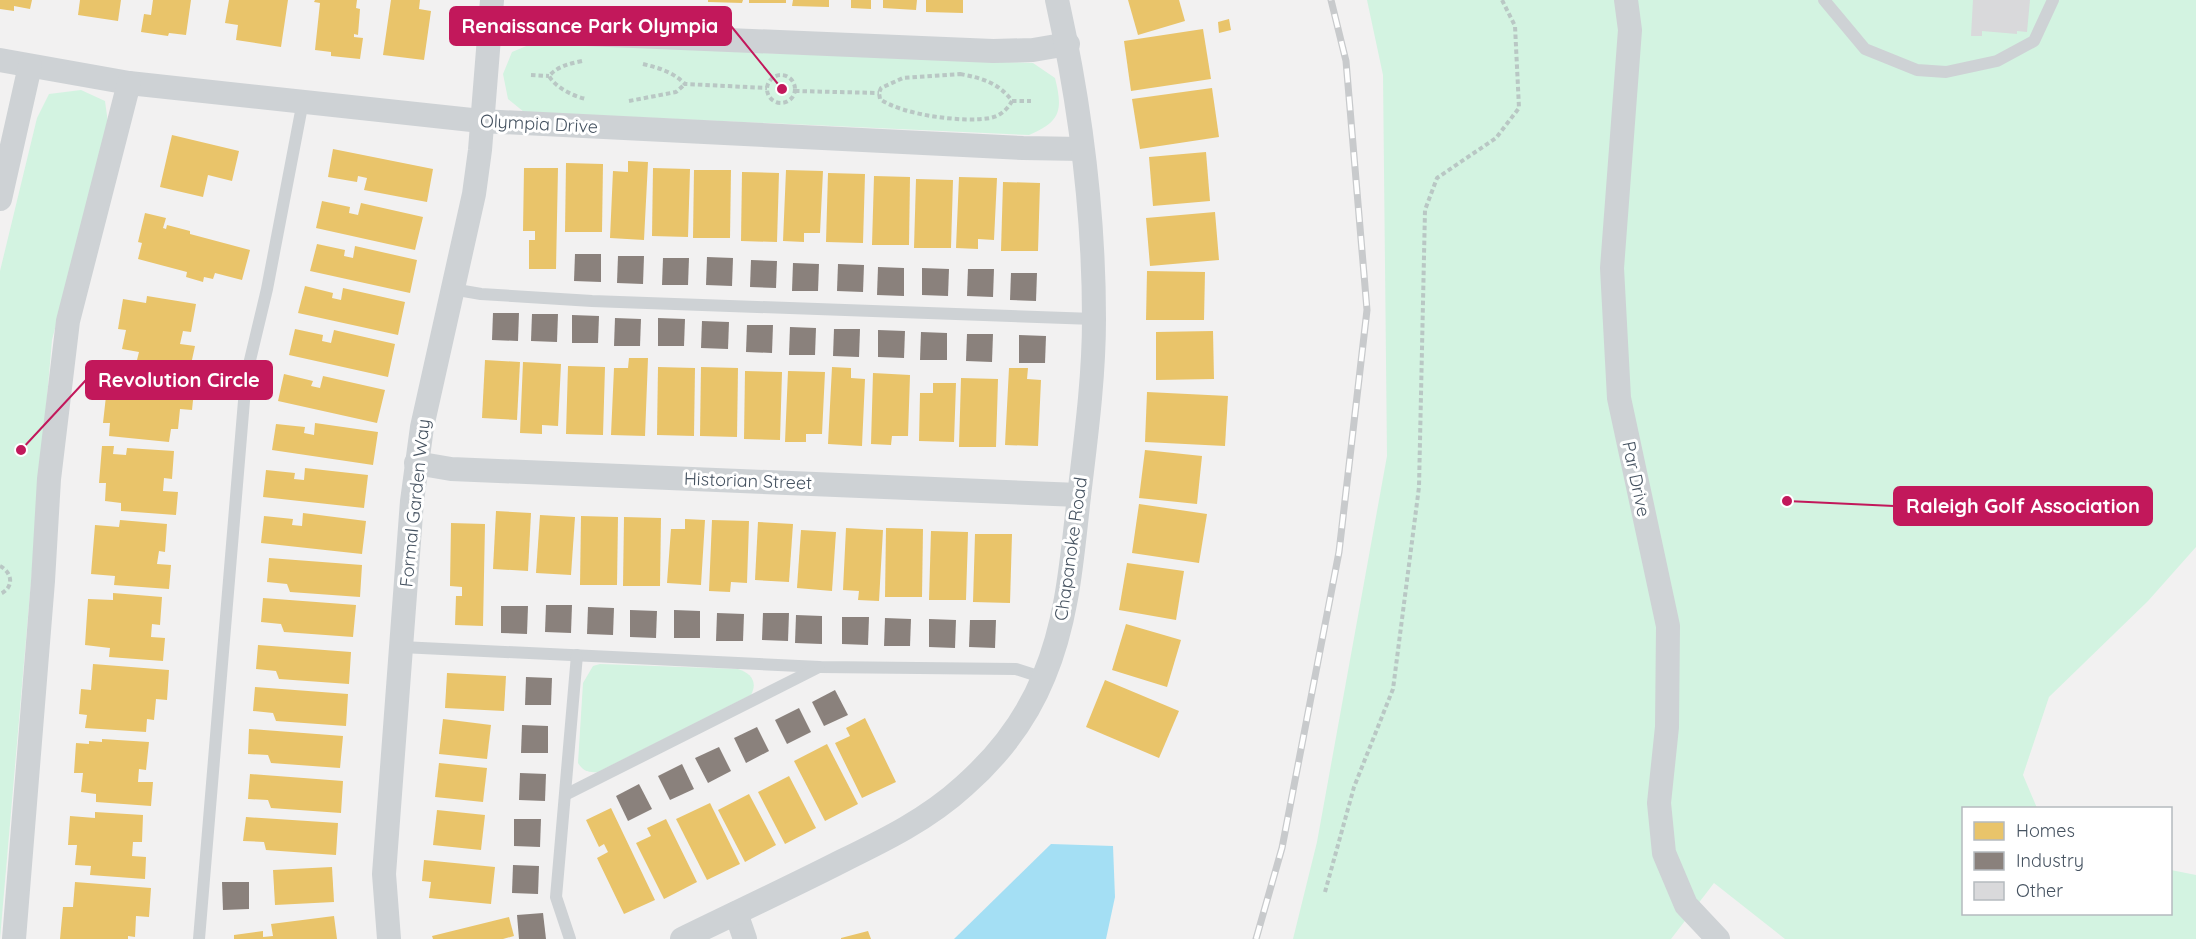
<svg xmlns="http://www.w3.org/2000/svg" width="2196" height="939" font-family="Quicksand,sans-serif">
<style>
.green{fill:#d3f3e1}
.water{fill:#a4dff4}
.homes{fill:#e9c46a}
.industry{fill:#8a817c}
.building{fill:#d9d9db}
.lines{fill:none;stroke-linecap:round;stroke-linejoin:round}
.path{stroke:#b9c7c4;stroke-width:4;stroke-dasharray:4.5 3;stroke-linecap:butt}
.lane{stroke:#ced2d5;stroke-width:12}
.street{stroke:#ced2d5;stroke-width:24}
.rail-casing{stroke:#c8cacc;stroke-width:7}
.rail{stroke:#fff;stroke-width:4.5;stroke-dasharray:14;stroke-linecap:butt}
.labels{text-anchor:middle;stroke-width:6;stroke-linejoin:round;paint-order:stroke}
.street-label{font-size:18px;fill:#455260;stroke:#fff}
.leader{fill:none;stroke:#c2185b;stroke-width:2}
.callout-dot{fill:#c2185b;stroke:#fff;stroke-width:2}
.callout{fill:#c2185b;stroke:#c2185b;stroke-width:2}
.callout-label{font-size:20px;text-anchor:middle;font-weight:bold;fill:#fff}
</style>
<rect width="100%" height="100%" fill="#f2f1f1"/>
<!-- green -->
<g class="green">
<polygon points="1367,0 2196,0 2196,547 2148,601 2049,697 2023,775 2037,808 1964,808 1964,914 2170,914 2171,870 2196,875 2196,939 1785,939 1714,883 1671,939 1293,939 1317,842 1387,456 1383,75"/>
<path d="M536,42L764,53L1033,63L1055,78C1063,110 1061,122 1029,135L524,112L508,99L503,74L512,52Z"/>
<polygon points="81,90 105,101 108,123 52,340 0,939 0,271 37,118 49,94"/>
<path d="M600,664L738,669C751,673 758,682 751,695L598,772C589,773 583,771 578,763L583,683L593,666Z"/>
</g>
<!-- water -->
<polygon class="water" points="1051,844 1113,846 1115,897 1106,939 954,939"/>
<!-- homes -->
<g class="homes">
<polygon points="0,0 32,0 30,9 14,6 14,11 0,9"/>
<polygon points="80,0 121,0 118,21 78,15"/>
<polygon points="153,0 191,0 186,35 169,33 168,36 141,32 144,14 151,15"/>
<polygon points="229,0 288,0 281,47 236,40 238,25 225,23"/>
<polygon points="315,0 357,0 356,8 360,9 358,35 354,34 354,37 363,38 360,59 331,56 331,52 315,50 320,3 314,2"/>
<polygon points="391,0 420,0 419,9 431,11 424,60 383,55"/>
<polygon points="708,0 743,0 742,3 708,2"/>
<rect x="749" y="0" width="37" height="3"/>
<polygon points="793,0 829,0 829,7 792,6"/>
<polygon points="851,0 871,0 871,9 851,8"/>
<polygon points="883,0 917,0 916,10 883,8"/>
<polygon points="926,0 963,0 963,13 926,12"/>
<polygon points="1128,0 1179,0 1185,21 1138,35"/>
<polygon points="1229,19 1231,30 1219,33 1218,22"/>
<polygon points="1203,29 1211,79 1131,91 1124,41"/>
<polygon points="1212,88 1219,137 1140,149 1132,99"/>
<polygon points="172,135 239,151 232,181 208,175 203,197 160,187"/>
<polygon points="333,149 433,169 427,202 364,190 367,178 358,176 357,182 328,177"/>
<polygon points="1206,152 1210,201 1153,206 1149,157"/>
<polygon points="628,161 648,162 644,240 610,238 613,171 628,172"/>
<polygon points="566,163 603,164 602,232 565,232"/>
<polygon points="524,168 558,168 556,269 529,269 529,240 535,240 535,231 523,231"/>
<polygon points="653,168 690,169 688,237 652,236"/>
<polygon points="694,170 731,170 730,238 693,238"/>
<polygon points="786,170 823,171 820,233 804,233 804,242 783,241"/>
<polygon points="742,172 779,173 777,242 741,241"/>
<polygon points="828,173 865,174 863,243 826,242"/>
<polygon points="874,176 910,177 909,245 872,245"/>
<polygon points="959,177 997,178 994,240 978,239 978,249 956,248"/>
<polygon points="916,179 953,180 951,248 914,248"/>
<polygon points="1003,182 1040,183 1038,251 1001,251"/>
<polygon points="322,201 350,207 349,213 358,215 361,203 423,217 415,250 316,228"/>
<polygon points="1215,212 1219,260 1150,266 1146,218"/>
<polygon points="145,213 166,218 163,228 166,229 167,225 190,231 190,234 250,250 242,280 215,273 213,279 204,277 203,282 186,277 187,272 138,259 142,243 138,242"/>
<polygon points="317,244 345,250 344,256 353,258 355,246 417,260 410,293 310,271"/>
<polygon points="1147,271 1205,272 1204,320 1146,320"/>
<polygon points="305,286 333,293 332,298 341,300 343,288 405,302 398,335 298,313"/>
<polygon points="147,296 196,304 191,332 183,331 180,344 195,346 190,369 137,360 139,352 122,349 126,330 118,329 123,299 146,303"/>
<polygon points="295,329 323,335 322,341 331,343 334,330 395,344 388,377 289,355"/>
<polygon points="1213,331 1214,379 1156,380 1156,332"/>
<polygon points="629,358 648,358 645,436 611,435 614,368 628,368"/>
<polygon points="485,360 520,362 517,420 482,418"/>
<polygon points="523,362 561,364 558,426 542,425 542,434 520,433"/>
<polygon points="568,366 605,367 603,435 566,434"/>
<polygon points="658,367 695,368 694,436 657,435"/>
<polygon points="701,367 738,368 737,437 700,436"/>
<polygon points="832,367 851,368 851,378 865,379 862,446 828,444"/>
<polygon points="1009,368 1028,368 1027,379 1041,380 1038,446 1005,445"/>
<polygon points="745,371 782,372 780,440 744,439"/>
<polygon points="788,371 825,372 822,434 806,434 806,442 785,442"/>
<polygon points="119,373 195,381 192,410 180,409 178,429 171,429 169,442 109,436 110,423 103,423 106,396 117,397"/>
<polygon points="873,373 910,375 908,436 892,436 891,445 871,444"/>
<polygon points="284,374 313,381 311,386 320,388 323,376 385,390 377,423 278,401"/>
<polygon points="961,378 998,379 996,447 959,447"/>
<polygon points="933,383 956,383 954,442 919,441 920,393 933,393"/>
<polygon points="1147,392 1228,396 1225,446 1145,442"/>
<polygon points="315,423 378,432 373,465 272,450 276,424 305,427 304,433 314,435"/>
<polygon points="102,446 114,446 113,454 126,455 127,448 174,451 172,479 164,478 163,491 178,492 176,515 121,511 121,503 105,501 106,483 99,483"/>
<polygon points="1145,450 1202,456 1197,504 1139,498"/>
<polygon points="305,468 368,475 364,508 263,497 266,470 295,473 294,479 304,480"/>
<polygon points="1139,504 1207,514 1199,563 1132,553"/>
<polygon points="496,511 531,513 528,571 493,569"/>
<polygon points="303,513 366,521 362,554 261,543 264,516 293,519 292,525 302,526"/>
<polygon points="540,515 575,517 571,575 536,573"/>
<polygon points="581,516 618,517 617,585 580,585"/>
<polygon points="624,517 661,518 660,586 623,586"/>
<polygon points="685,519 705,520 701,585 667,583 671,529 685,529"/>
<polygon points="120,520 167,524 165,552 159,551 157,564 171,565 169,589 114,585 115,576 91,574 95,525 119,527"/>
<polygon points="712,520 749,521 747,583 731,582 730,592 709,591"/>
<polygon points="758,522 793,524 789,582 755,580"/>
<polygon points="451,523 485,524 483,626 455,625 456,596 462,596 462,587 450,586"/>
<polygon points="846,528 883,530 879,601 858,600 859,591 843,590"/>
<polygon points="886,528 923,529 922,597 885,597"/>
<polygon points="801,530 836,532 832,591 797,588"/>
<polygon points="931,531 968,532 966,600 929,600"/>
<polygon points="975,534 1012,534 1010,603 973,602"/>
<polygon points="269,558 362,565 360,597 290,592 287,584 267,582"/>
<polygon points="1127,563 1184,571 1176,620 1119,610"/>
<polygon points="113,593 162,597 160,625 152,624 151,637 165,638 163,661 109,657 110,648 85,645 88,599 113,600"/>
<polygon points="263,598 356,605 353,637 284,632 281,624 261,622"/>
<polygon points="1126,624 1181,640 1167,687 1112,670"/>
<polygon points="258,645 351,652 349,684 279,679 276,671 256,669"/>
<polygon points="93,664 169,670 167,700 156,699 154,720 147,719 146,732 85,728 87,715 79,714 81,689 91,690"/>
<polygon points="447,673 506,676 504,711 445,708"/>
<polygon points="1105,680 1179,711 1159,758 1086,727"/>
<polygon points="255,687 348,694 346,726 276,721 273,713 253,711"/>
<polygon points="865,718 896,782 862,798 835,743 850,736 846,728"/>
<polygon points="443,719 491,725 487,759 439,754"/>
<polygon points="249,729 343,736 340,768 271,763 268,755 248,754"/>
<polygon points="102,739 149,742 146,770 139,769 138,782 153,782 151,806 96,802 96,794 81,792 83,773 74,773 76,743 89,744 89,741 102,742"/>
<polygon points="827,744 858,804 825,821 794,761"/>
<polygon points="439,763 487,768 483,802 435,797"/>
<polygon points="250,774 343,781 341,813 271,808 268,800 248,799"/>
<polygon points="789,776 816,828 785,844 758,792"/>
<polygon points="749,794 776,845 745,862 718,810"/>
<polygon points="710,803 740,864 707,880 676,819"/>
<polygon points="611,808 655,900 624,914 597,858 608,852 604,844 599,847 586,820"/>
<polygon points="437,810 485,815 481,850 433,845"/>
<polygon points="95,812 143,815 142,842 133,842 132,856 146,857 145,879 90,875 91,866 75,865 77,845 68,845 70,816 95,818"/>
<polygon points="246,817 338,823 336,855 266,850 264,842 243,841"/>
<polygon points="666,819 697,882 664,899 636,843 651,836 647,828"/>
<polygon points="424,860 495,867 491,904 429,898 431,882 422,881"/>
<polygon points="332,867 334,902 275,905 273,870"/>
<polygon points="75,882 151,888 149,917 136,916 135,937 128,936 128,939 60,939 63,907 73,907"/>
<polygon points="334,916 337,939 234,939 234,935 263,931 263,937 273,936 271,924"/>
<polygon points="509,917 514,936 503,939 433,939 432,936"/>
<polygon points="868,931 871,939 841,939 841,938"/>
</g>
<!-- industry -->
<g class="industry">
<polygon points="575,254 601,254 601,282 574,281"/>
<polygon points="618,256 644,256 643,284 617,283"/>
<polygon points="707,257 733,258 732,286 706,285"/>
<polygon points="663,258 689,258 688,285 662,285"/>
<polygon points="751,260 777,261 776,288 750,287"/>
<polygon points="793,263 819,264 818,291 792,291"/>
<polygon points="838,264 864,265 863,292 837,291"/>
<polygon points="878,267 904,268 904,296 877,295"/>
<polygon points="922,268 949,269 948,296 922,295"/>
<polygon points="968,269 994,269 993,297 967,296"/>
<polygon points="1011,273 1037,273 1036,301 1010,300"/>
<polygon points="493,313 519,313 518,341 492,340"/>
<polygon points="532,314 558,314 557,342 531,341"/>
<polygon points="572,315 599,316 598,343 572,343"/>
<polygon points="615,318 641,319 640,346 614,346"/>
<polygon points="658,318 685,319 684,346 658,346"/>
<polygon points="702,321 729,322 728,349 701,348"/>
<polygon points="747,325 773,325 772,353 746,352"/>
<polygon points="790,327 816,328 815,355 789,355"/>
<polygon points="834,329 860,329 859,357 833,356"/>
<polygon points="878,330 905,331 904,358 878,357"/>
<polygon points="921,332 947,333 947,360 920,360"/>
<polygon points="967,334 993,334 992,362 966,361"/>
<polygon points="1019,335 1046,336 1045,363 1019,363"/>
<polygon points="546,605 572,605 571,633 545,632"/>
<polygon points="501,606 528,606 527,634 501,633"/>
<polygon points="588,607 614,608 613,635 587,634"/>
<polygon points="630,610 657,611 656,638 630,637"/>
<polygon points="674,610 700,611 700,638 674,638"/>
<polygon points="717,613 744,614 743,641 716,641"/>
<polygon points="763,613 789,613 788,641 762,640"/>
<polygon points="796,615 822,616 822,644 795,643"/>
<polygon points="842,617 869,617 868,645 842,644"/>
<polygon points="885,618 911,619 910,646 884,646"/>
<polygon points="929,619 956,620 955,648 929,647"/>
<polygon points="970,620 996,620 995,648 969,647"/>
<polygon points="526,677 552,678 551,705 525,705"/>
<polygon points="835,690 848,715 824,726 812,702"/>
<polygon points="799,708 811,732 787,744 775,720"/>
<polygon points="522,725 548,726 548,753 521,753"/>
<polygon points="757,727 769,751 746,763 734,738"/>
<polygon points="719,747 731,771 708,783 695,758"/>
<polygon points="682,764 694,789 670,800 658,776"/>
<polygon points="520,773 546,774 545,801 519,800"/>
<polygon points="639,784 652,809 628,821 616,796"/>
<polygon points="514,819 541,819 540,847 514,846"/>
<polygon points="513,865 539,866 538,894 512,893"/>
<polygon points="222,882 249,882 249,909 223,910"/>
<polygon points="543,913 546,939 519,939 517,915"/>
</g>
<!-- building -->
<polygon class="building" points="1973,0 2030,0 2027,32 2017,31 2017,34 1982,31 1982,36 1971,36"/>
<g class="lines">
<!-- path -->
<g class="path">
<path d="M582,61C569,64 558,66 549,76C556,88 573,96 586,99"/>
<path d="M643,64C659,68 673,72 685,84L767,88"/>
<path d="M960,74C982,78 999,83 1012,101C1007,110 1000,116 990,118C964,123 902,115 880,99L879,93L881,88L903,78Z"/>
<polyline points="531,75 549,76"/>
<circle cx="781" cy="89" r="14"/>
<polyline points="795,91 879,93"/>
<polyline points="629,101 676,92 685,84"/>
<polyline points="1012,101 1031,101"/>
<path d="M0,566C13,573 14,588 0,594"/>
<polyline points="1325,892 1354,787 1393,689 1419,487 1425,210 1437,178 1496,138 1519,108 1515,26 1502,0"/>
</g>
<!-- lane -->
<g class="lane">
<polyline points="1824,0 1865,49 1917,70 1946,72 1997,61 2034,41 2053,0"/>
<polyline points="452,289 481,294 592,301 1094,319"/>
<polyline points="401,647 820,667 1016,669 1044,678"/>
<polyline points="565,795 819,667"/>
<polyline points="199,939 246,377 267,289 303,101"/>
<polyline points="570,939 556,897 577,655"/>
</g>
<!-- street -->
<g class="street">
<polyline points="1626,0 1630,30 1612,268 1619,398 1668,626 1667,727 1659,803 1664,853 1686,905 1718,939"/>
<polyline points="491,30 993,51 1033,50 1068,44"/>
<polyline points="0,60 129,83 481,121 1023,148 1082,149"/>
<polyline points="0,199 30,66"/>
<polyline points="416,463 451,469 1079,495"/>
<polyline points="736,913 745,939"/>
<polyline points="14,939 43,581 49,479 68,321 129,83"/>
<polyline points="389,939 384,874 412,501 422,427 474,194 480,150 492,0"/>
<path d="M682,939C735,913 789,888 842,861C885,840 928,819 964,786C998,756 1027,718 1044,676C1068,619 1072,557 1079,496C1086,437 1094,378 1094,319C1094,212 1080,104 1057,0"/>
</g>
<!-- rail casing -->
<g class="rail-casing">
<polyline id="rail" points="1256,939 1282,848 1339,552 1367,310 1346,61 1331,0"/>
</g>
<!-- rail -->
<use href="#rail" class="rail"/>
</g>
<g class="labels">
<!-- street labels -->
<g class="street-label">
<text transform="translate(539 124) rotate(3)" y="6">Olympia Drive</text>
<text transform="translate(1636 479) rotate(78)" y="6">Par Drive</text>
<text transform="translate(748 481) rotate(2)" y="6">Historian Street</text>
<text transform="translate(415 503) rotate(-84)" y="6">Formal Garden Way</text>
<text transform="translate(1071 549) rotate(-82)" y="6">Chapanoke Road</text>
</g>
</g>
<!-- callouts -->
<path class="leader" d="M782 89L731 26M21 450L86 380M1787 501L1894 506"/>
<g class="callout-dot">
<circle cx="782" cy="89" r="6"/>
<circle cx="21" cy="450" r="6"/>
<circle cx="1787" cy="501" r="6"/>
</g>
<g class="callout">
<rect x="450" y="7" width="281" height="38" rx="6"/>
<rect x="86" y="361" width="186" height="38" rx="6"/>
<rect x="1894" y="487" width="258" height="38" rx="6"/>
</g>
<g class="callout-label">
<text x="590" y="33">Renaissance Park Olympia</text>
<text x="179" y="387">Revolution Circle</text>
<text x="2023" y="513">Raleigh Golf Association</text>
</g>
<!-- legend -->
<rect x="1962" y="807" width="210" height="108" fill="#ffffff" stroke="#b5babf" stroke-width="1.5"/>
<rect x="1974" y="822" width="30" height="18" fill="#e9c46a" stroke="#b5babf" stroke-width="1.5"/>
<text x="2016" y="837" font-size="18" fill="#455260">Homes</text>
<rect x="1974" y="852" width="30" height="18" fill="#8a817c" stroke="#b5babf" stroke-width="1.5"/>
<text x="2016" y="867" font-size="18" fill="#455260">Industry</text>
<rect x="1974" y="882" width="30" height="18" fill="#d9d9db" stroke="#b5babf" stroke-width="1.5"/>
<text x="2016" y="897" font-size="18" fill="#455260">Other</text>
</svg>
